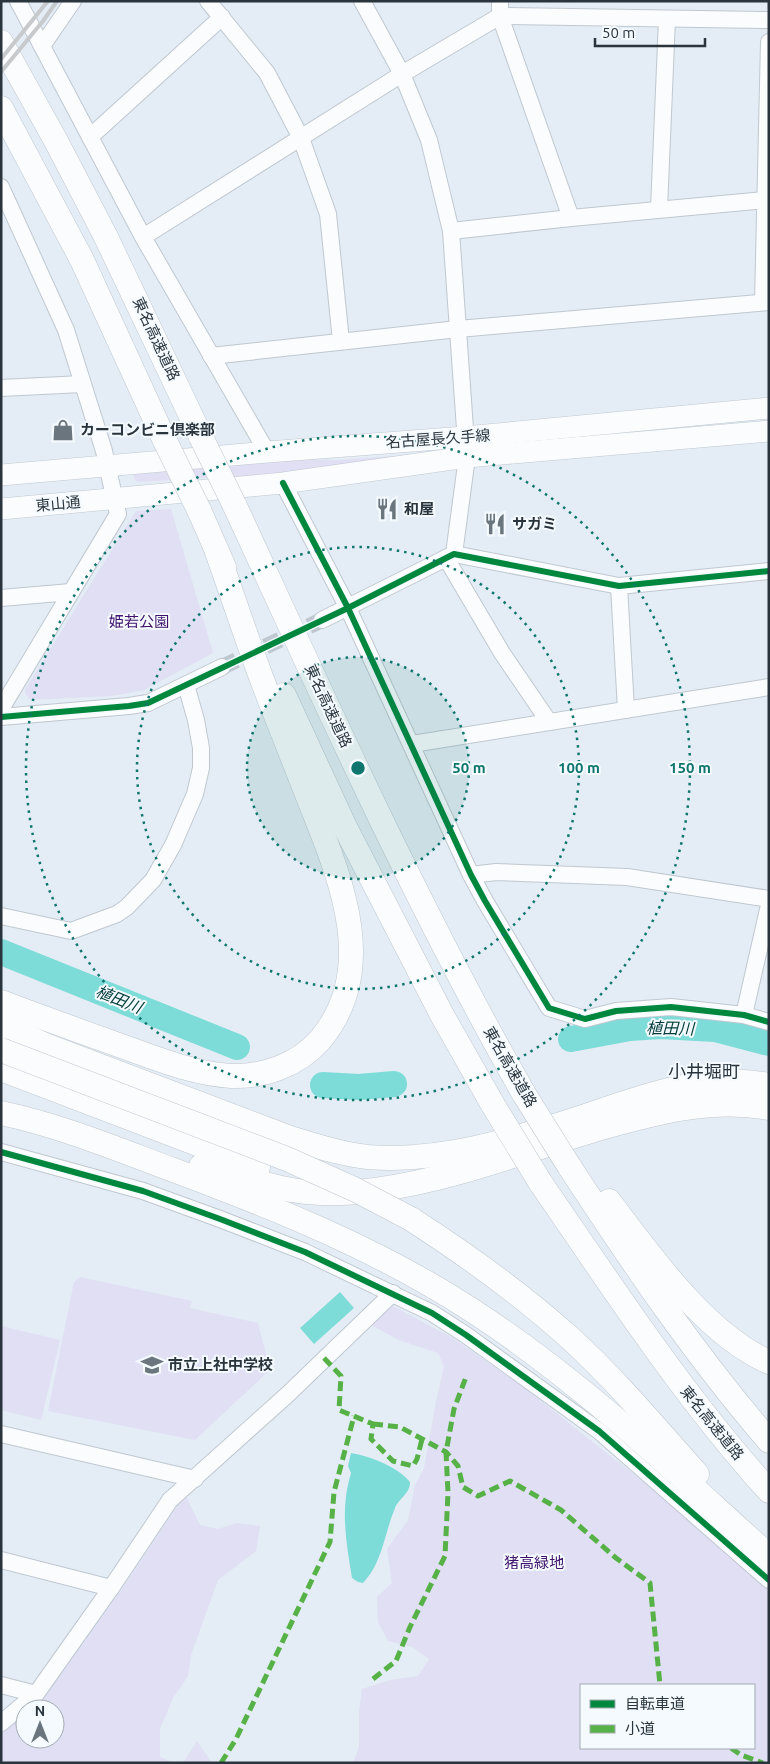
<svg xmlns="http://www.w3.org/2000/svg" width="770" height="1764" font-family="Ubuntu,'Noto Sans JP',sans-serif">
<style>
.green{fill:#e0dff4;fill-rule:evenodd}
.water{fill:#7edcd8}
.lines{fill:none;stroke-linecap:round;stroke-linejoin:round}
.river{stroke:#7edcd8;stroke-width:26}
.minor-tunnel{stroke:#bfc8d0;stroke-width:16;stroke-dasharray:16 8;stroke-linecap:butt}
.minor-casing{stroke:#bfc8d0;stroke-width:18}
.major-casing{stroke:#bfc8d0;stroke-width:22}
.highway-casing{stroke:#bfc8d0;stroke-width:25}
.minor{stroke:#fbfcfe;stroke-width:16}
.major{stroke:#fbfcfe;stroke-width:21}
.highway{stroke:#fbfcfe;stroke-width:24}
.rail{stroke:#c7cacc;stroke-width:4}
.highway-bridge-casing{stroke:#bfc8d0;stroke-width:25;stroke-linecap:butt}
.highway-bridge{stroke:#fbfcfe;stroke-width:24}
.quiet{stroke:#56b246;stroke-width:5;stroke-dasharray:10 5;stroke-linecap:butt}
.cycleway-casing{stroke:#f4fafe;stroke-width:9}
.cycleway{stroke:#00873e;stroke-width:6}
.ring{fill:none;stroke:#0f766e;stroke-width:2.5;stroke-dasharray:2.5 5}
.labels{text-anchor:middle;stroke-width:4;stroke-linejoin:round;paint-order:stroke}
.street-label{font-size:15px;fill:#29343d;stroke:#f4fafe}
.poi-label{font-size:15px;font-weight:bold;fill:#29343d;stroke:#f4fafe;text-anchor:start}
.park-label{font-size:15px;fill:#3e126d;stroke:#f4fafe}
.water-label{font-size:16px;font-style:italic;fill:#003c39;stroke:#f4fafe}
.quarter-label{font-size:18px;fill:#29343d;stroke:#f4fafe}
.centre{fill:#0f766e;stroke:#f4fafe;stroke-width:2.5}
.ring-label{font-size:15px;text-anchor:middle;font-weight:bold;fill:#0f766e;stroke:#f4fafe;stroke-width:4;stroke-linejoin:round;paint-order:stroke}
</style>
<rect width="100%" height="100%" fill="#e4edf5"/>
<!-- green -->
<g class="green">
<polygon points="434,453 272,479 201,478 138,482 135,480 134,475 138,472 275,459 341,460"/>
<polygon points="171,509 213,653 144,690 112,696 30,700 25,693 25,690 136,511"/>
<polygon points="80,1277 192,1301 190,1308 258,1323 270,1370 195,1440 48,1411 74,1282"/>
<path d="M389,1304L453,1338L527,1390L707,1532L769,1587V1763H353L359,1747V1712L362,1689L390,1680L418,1676L429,1659L412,1647L388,1641L378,1622L377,1597L392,1583L387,1549L408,1520L415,1485L424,1468L436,1402L444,1366L438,1353L399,1340L371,1325ZM581,1685H754V1748H581Z"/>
<polygon points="1,1326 60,1340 41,1420 1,1410"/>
<polygon points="185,1494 200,1525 218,1529 237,1523 260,1526 256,1551 218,1580 191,1655 188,1676 173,1698 160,1729 160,1757 175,1763 1,1763 1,1734 25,1714 25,1739 55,1739 55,1709 30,1709 44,1697 121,1590"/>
<polygon points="197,1741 212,1763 183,1763"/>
</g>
<!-- water -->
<g class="water">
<polygon points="340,1292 354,1308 314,1344 300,1328"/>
<path d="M351,1453C370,1456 398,1467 410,1482C410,1494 399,1498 395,1508C384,1534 383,1562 363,1583L358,1582L352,1578C346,1542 340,1508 351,1473L348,1466Z"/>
</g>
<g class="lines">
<!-- river -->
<g class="river">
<polyline points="1,952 237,1047"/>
<polyline points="571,1039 630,1028 660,1026 715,1029 769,1043"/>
<polyline points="323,1085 359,1087 394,1084"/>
</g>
<!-- minor-tunnel -->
<polyline class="minor-tunnel" points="222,667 322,620"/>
<!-- minor casing -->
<g class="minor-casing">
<g id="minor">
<polyline points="18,1 143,237 267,452"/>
<polyline points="208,1 267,73 301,138 328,214 341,341"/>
<polyline points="362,1 402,74 429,140 451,231 467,457 454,554"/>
<polyline points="500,1 500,16 571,218"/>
<polyline points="42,46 73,1"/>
<polyline points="90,137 222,17"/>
<polyline points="1,187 66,330 104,451 118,514 1,709"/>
<polyline points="659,209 667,19"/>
<polyline points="451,231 571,218 765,200"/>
<polyline points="143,237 402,74 500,16 769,20"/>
<polyline points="763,302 769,42"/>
<polyline points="211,356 458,329 769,302"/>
<polyline points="1,388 82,384"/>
<polyline points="283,483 348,608 471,875 485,901 549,1008 585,1019 616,1011 671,1007 744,1015 769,1022"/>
<polyline points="446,558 502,653 549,722"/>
<polyline points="619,586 626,710"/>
<polyline points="1,598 71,592"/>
<polyline points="322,620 454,554 619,586 769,571"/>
<polyline points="1,717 129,706 148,703 222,667"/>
<polyline points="412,744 769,687"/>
<polyline points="471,875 496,872 627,877 769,899"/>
<polyline points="1,916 71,931 117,914 127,907 153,880 173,845 195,794 201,768 201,748 196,720 186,685"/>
<polyline points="744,1015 769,905"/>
<polyline points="1,1152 143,1191 220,1219 305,1252 432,1313 466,1335 599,1431 769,1580"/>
<polyline points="1,1434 195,1479"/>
<polyline points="1,1560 111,1588"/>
<polyline points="1,1685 36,1694"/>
<polyline points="1,1723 36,1694 111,1588 170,1500 287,1395 393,1293"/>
</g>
</g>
<!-- major casing -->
<g class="major-casing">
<g id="major">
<polyline points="1,475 267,452 465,437 769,408"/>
<polyline points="1,509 283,483 467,457 769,431"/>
</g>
</g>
<!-- highway casing -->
<g class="highway-casing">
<g id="highway">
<polyline points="1,42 56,141 106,237 201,437"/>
<polyline points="1,108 82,260 165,441"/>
<path d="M234,504C326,703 415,903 524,1094"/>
<polyline points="199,510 224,567"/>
<polyline points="284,695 345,827 442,1015 493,1105"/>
<path d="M1,1002C43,1018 85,1033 127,1048C161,1060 195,1074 231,1076C264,1077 298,1065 320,1040C379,970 341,880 312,807C298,772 285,738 271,703C251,653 235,602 217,552"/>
<path d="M1,1024L45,1045L290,1138C316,1146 341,1154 368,1157C440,1163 512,1140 580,1118C641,1097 703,1073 769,1085"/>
<polyline points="1,1069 258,1167"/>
<path d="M1,1113C62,1126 119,1150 176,1171C278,1209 379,1250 470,1309C579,1379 673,1470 769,1556"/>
<path d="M201,1166C228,1173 254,1182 281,1188C312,1195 345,1194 375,1190C450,1180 522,1152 594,1130C651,1114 709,1097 769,1108"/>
<path d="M569,1166C631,1261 695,1355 769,1441"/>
<path d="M540,1182C613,1288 683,1396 769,1491"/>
<path d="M609,1201C650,1255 706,1335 769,1362"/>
<path d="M411,1219C467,1255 520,1293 570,1338C615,1379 656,1428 697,1474"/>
</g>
</g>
<!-- minor -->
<use href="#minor" class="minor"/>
<!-- major -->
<use href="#major" class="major"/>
<!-- highway -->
<use href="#highway" class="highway"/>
<!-- rail -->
<g class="rail">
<polyline points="1,59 48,1"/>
<polyline points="1,72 43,21 57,1"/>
</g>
<!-- highway-bridge casing -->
<g class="highway-bridge-casing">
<g id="highway-bridge">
<polyline points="201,437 234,504"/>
<polyline points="165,441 199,510"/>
<polyline points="1,1050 287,1159 356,1190 411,1219"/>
<polyline points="524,1094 569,1166"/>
<polyline points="493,1105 540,1182"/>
</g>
</g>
<!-- highway-bridge -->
<use href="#highway-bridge" class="highway-bridge"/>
<!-- quiet -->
<g class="quiet">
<polyline points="324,1358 341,1376 339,1410 373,1424 371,1439 393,1461 413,1466 417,1459 422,1439"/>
<polyline points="373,1424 400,1427 446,1452 458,1466 463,1487 478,1496 510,1481 561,1510 616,1558 650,1583 660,1685"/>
<polyline points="373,1679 396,1661 410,1627 445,1556 448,1493 446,1452 454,1409 466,1377"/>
<polyline points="731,1748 741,1755 763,1763"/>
<polyline points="221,1763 236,1739 330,1542 334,1492 354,1416"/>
</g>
<!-- cycleway casing -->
<g class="cycleway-casing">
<g id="cycleway">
<polyline points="283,483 348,608 471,875 485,901 549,1008 585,1019 616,1011 671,1007 744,1015 769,1022"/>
<polyline points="1,717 129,706 148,703 348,608 454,554 619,586 769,571"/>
<polyline points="1,1152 143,1191 220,1219 305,1252 432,1313 466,1335 599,1431 769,1580"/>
</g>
</g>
<!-- cycleway -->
<use href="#cycleway" class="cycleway"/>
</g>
<!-- distance rings -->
<circle cx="358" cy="768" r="111" fill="#0f766e" fill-opacity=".12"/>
<g class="ring">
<circle cx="358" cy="768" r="111"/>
<circle cx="358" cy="768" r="221"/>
<circle cx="358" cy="768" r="332"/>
</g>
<!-- icons -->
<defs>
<g id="shop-bare" transform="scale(1.725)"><path d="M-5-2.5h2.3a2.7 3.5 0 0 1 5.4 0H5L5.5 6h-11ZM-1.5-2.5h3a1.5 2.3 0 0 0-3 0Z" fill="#6a757d" stroke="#f4fafe" stroke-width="2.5" paint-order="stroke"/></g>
<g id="restaurant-bare" transform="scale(1.725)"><path d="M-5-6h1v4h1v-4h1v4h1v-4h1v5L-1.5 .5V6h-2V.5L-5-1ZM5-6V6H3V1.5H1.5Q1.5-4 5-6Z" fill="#6a757d" stroke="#f4fafe" stroke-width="2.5" paint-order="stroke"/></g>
<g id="school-bare" transform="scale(1.725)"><path d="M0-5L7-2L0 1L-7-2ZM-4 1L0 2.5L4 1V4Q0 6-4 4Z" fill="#6a757d" stroke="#f4fafe" stroke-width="2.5" paint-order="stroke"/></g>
</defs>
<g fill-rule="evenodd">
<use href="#shop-bare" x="63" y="430"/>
<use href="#restaurant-bare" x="387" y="509"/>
<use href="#restaurant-bare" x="495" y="524"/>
<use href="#school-bare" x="152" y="1365"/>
</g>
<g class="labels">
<!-- street labels -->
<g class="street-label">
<text transform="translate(156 339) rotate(65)" y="5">東名高速道路</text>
<text transform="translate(438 439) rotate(-4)" y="5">名古屋長久手線</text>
<text transform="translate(58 504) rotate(-5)" y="5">東山通</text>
<text transform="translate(328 706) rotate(65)" y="5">東名高速道路</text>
<text transform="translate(510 1067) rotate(60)" y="5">東名高速道路</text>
<text transform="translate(712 1423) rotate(51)" y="5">東名高速道路</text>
</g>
<!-- poi labels -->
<g class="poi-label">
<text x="80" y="435">カーコンビニ倶楽部</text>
<text x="404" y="514">和屋</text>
<text x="512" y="529">サガミ</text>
<text x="168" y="1370">市立上社中学校</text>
</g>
<!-- park labels -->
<g class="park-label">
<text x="139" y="627">姫若公園</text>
<text x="534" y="1568">猪高緑地</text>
</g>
<!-- water labels -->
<g class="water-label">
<text transform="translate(119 999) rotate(22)" y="6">植田川</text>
<text transform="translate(670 1028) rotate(1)" y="6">植田川</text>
</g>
<!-- quarter labels -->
<g class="quarter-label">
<text x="704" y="1078">小井堀町</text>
</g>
</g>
<circle cx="358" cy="768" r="8" class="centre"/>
<g class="ring-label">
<text x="469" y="773">50 m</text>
<text x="579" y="773">100 m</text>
<text x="690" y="773">150 m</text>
</g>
<!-- border -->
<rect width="770" height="1764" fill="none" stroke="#29343d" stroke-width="5"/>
<!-- legend -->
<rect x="580" y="1684" width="175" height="65" fill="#f4fafe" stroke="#a3abb1"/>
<rect x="590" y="1700" width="25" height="8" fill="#00873e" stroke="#a3abb1"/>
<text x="625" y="1709" font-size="15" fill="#29343d">自転車道</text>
<rect x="590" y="1725" width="25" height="8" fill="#56b246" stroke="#a3abb1"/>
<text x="625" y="1734" font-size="15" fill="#29343d">小道</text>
<!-- north arrow -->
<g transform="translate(40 1724)"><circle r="24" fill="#f4fafe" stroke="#a3abb1"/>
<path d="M0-4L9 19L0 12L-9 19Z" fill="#6a757d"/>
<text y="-8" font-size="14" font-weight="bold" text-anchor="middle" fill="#29343d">N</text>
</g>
<!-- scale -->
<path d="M595 38v8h110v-8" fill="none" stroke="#29343d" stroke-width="2.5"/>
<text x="602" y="38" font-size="15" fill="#29343d" stroke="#f4fafe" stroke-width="4" paint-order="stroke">50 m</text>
</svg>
